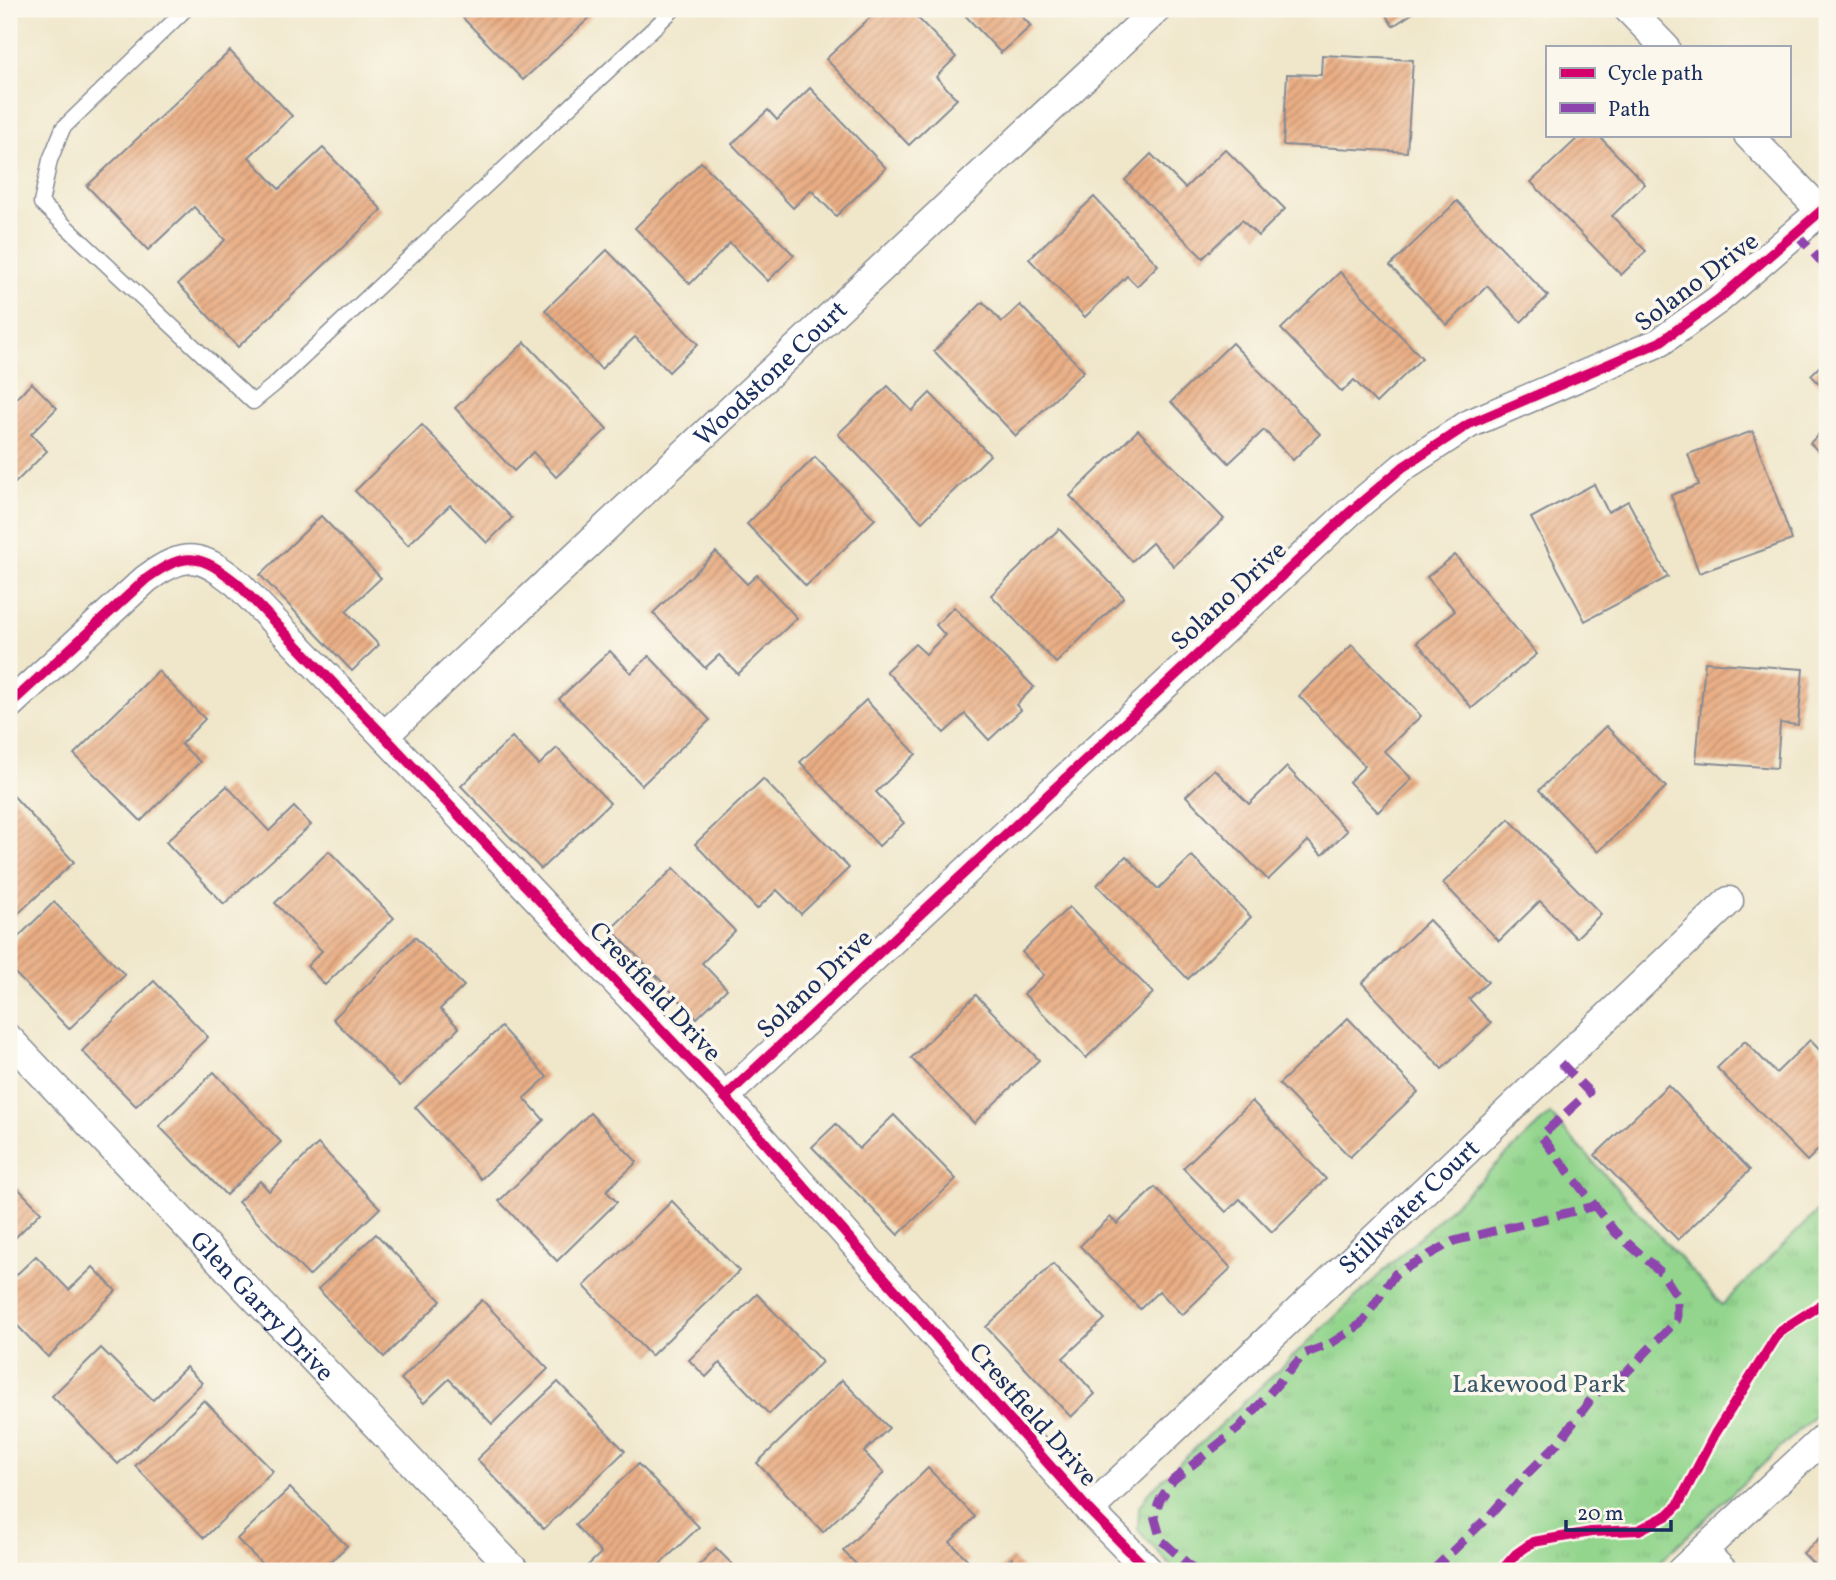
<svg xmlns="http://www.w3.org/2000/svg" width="1836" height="1580" font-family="Vollkorn,serif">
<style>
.park{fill:url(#park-tufts);stroke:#578276;stroke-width:2}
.building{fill:url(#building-hatch)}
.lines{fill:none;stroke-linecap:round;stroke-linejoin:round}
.service-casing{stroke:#868b94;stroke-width:17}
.minor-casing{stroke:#868b94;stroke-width:31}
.service{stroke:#fff;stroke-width:14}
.minor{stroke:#fff;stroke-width:28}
.quiet{stroke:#8e44ad;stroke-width:9;stroke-dasharray:18 9;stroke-linecap:butt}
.cycleway-casing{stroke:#fbf7ec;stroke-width:15}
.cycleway{stroke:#d6006c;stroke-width:10}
.labels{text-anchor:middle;stroke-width:7;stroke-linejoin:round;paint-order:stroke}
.street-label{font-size:26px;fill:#1b2f5e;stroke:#fbf7ec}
.park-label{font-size:26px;fill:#39586a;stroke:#fbf7ec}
</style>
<defs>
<pattern id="park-tufts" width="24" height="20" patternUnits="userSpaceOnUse" patternTransform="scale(1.75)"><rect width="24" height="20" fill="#93d58d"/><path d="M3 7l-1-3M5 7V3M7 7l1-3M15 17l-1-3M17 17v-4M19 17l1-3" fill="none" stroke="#7eb77c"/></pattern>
<pattern id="building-hatch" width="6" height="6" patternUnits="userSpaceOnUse" patternTransform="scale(1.75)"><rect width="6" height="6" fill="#eaae84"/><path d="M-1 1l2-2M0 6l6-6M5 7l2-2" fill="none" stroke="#bd8e6f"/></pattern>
</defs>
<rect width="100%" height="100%" fill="#fbf7ec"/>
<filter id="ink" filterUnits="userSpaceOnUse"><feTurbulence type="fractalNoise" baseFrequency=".0143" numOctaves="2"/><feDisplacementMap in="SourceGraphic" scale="14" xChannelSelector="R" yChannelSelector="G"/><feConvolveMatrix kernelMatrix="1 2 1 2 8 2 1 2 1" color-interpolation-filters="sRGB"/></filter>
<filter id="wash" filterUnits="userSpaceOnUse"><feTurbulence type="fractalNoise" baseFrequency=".00686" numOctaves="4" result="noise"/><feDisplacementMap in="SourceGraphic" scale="28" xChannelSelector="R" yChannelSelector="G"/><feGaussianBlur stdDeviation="1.57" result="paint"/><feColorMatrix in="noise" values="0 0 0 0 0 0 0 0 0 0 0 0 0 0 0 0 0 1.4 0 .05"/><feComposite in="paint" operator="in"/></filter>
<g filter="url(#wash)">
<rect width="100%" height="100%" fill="#f0e7cb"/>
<!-- park -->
<polygon class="park" points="1550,1114 1722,1305 1827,1202 1827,1404 1650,1571 1175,1571 1138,1530 1139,1507 1149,1492"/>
<g id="blocks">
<!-- building -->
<g class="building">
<polygon points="473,9 599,9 523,80 463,18"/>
<polygon points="879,9 909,9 956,57 936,77 957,99 909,145 826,59"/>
<polygon points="959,9 1015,9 1031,26 1001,53"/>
<polygon points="1382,9 1419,9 1393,26"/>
<polygon points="230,51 292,116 249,157 279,189 323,148 382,210 238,347 178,284 225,240 194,207 148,250 87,186"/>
<polygon points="1322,55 1413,60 1407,152 1283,145 1287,74 1321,75"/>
<polygon points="810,88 886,168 836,216 811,190 793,208 732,144 768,110 777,120"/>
<polygon points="1581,135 1598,135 1645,184 1612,216 1646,251 1621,275 1531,182"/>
<polygon points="1225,149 1285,209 1258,236 1242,220 1203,258 1125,180 1151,154 1185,188"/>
<polygon points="701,162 794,255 768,281 730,243 690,284 635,228"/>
<polygon points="1094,197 1158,265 1137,286 1127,276 1085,317 1029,259"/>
<polygon points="1457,201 1548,296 1521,322 1487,286 1447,325 1390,266"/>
<polygon points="607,250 698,344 669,372 635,337 601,369 545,310"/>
<polygon points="1340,272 1422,358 1376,403 1354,380 1342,392 1281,329"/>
<polygon points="983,302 1002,322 1020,305 1084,371 1016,436 934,351"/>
<polygon points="525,342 607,429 556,477 533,452 514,471 455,408"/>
<polygon points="1232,343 1320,434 1293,460 1264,430 1229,463 1171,402"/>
<polygon points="1827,359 1827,392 1811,375"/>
<polygon points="32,383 57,408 31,434 47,451 9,489 9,405"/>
<polygon points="888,386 912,411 930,393 990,455 922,522 838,434"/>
<polygon points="422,425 512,518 487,543 450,505 408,545 355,491"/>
<polygon points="1827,426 1827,460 1810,443"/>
<polygon points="1138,430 1224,519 1174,566 1152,543 1132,561 1070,496"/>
<polygon points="1753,431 1792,540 1699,573 1671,495 1699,485 1688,454"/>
<polygon points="815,457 875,519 806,586 747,524"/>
<polygon points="1594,484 1608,512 1628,501 1668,577 1585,621 1531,518"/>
<polygon points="321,516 381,578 346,611 379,645 352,671 260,575"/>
<polygon points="1059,529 1124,597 1056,663 991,595"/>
<polygon points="716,552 747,584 757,575 797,618 738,674 719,655 705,668 653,613"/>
<polygon points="1455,555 1537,654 1472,708 1417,642 1455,611 1427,577"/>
<polygon points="954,607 1034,687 1016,705 1021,710 989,740 965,714 944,733 886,671 915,644 926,654 945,635 936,625"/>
<polygon points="1352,645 1421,716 1384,751 1412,779 1378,812 1349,782 1365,766 1299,696"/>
<polygon points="610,651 631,673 649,656 710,720 642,785 559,699"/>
<polygon points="1705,662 1803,669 1798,725 1780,723 1777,768 1696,762"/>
<polygon points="158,671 205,719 181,744 200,762 141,821 74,754"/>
<polygon points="866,700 916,754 876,792 904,823 879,846 800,762"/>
<polygon points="1606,726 1666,787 1598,852 1539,790"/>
<polygon points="512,737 539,765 557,748 610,803 541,869 461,786"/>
<polygon points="1287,767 1347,831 1322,855 1308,841 1268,880 1186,796 1214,769 1249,804"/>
<polygon points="763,779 849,868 801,914 777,890 757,909 695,844"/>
<polygon points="227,786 269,831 294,807 311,825 224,904 166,842"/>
<polygon points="9,791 74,862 9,922"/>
<polygon points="1509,819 1601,914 1576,938 1540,901 1499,941 1443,883"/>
<polygon points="329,851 394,918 325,985 307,966 322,951 275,903"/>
<polygon points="1126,856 1158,889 1192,856 1251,917 1188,979 1097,885"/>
<polygon points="674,868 735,931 702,963 727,989 697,1018 611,929"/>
<polygon points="54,902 125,975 69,1029 9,967 9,946"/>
<polygon points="1069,907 1153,993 1086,1058 1024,994 1044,975 1022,952"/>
<polygon points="1429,920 1488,982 1469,999 1491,1023 1442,1069 1362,983"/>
<polygon points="415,937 464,986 440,1009 459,1028 400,1086 333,1019"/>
<polygon points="154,981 208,1037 136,1106 82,1051"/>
<polygon points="976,995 1039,1060 974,1123 911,1058"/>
<polygon points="1348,1018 1418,1092 1350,1157 1279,1084"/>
<polygon points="501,1027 547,1077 524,1098 544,1120 481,1179 415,1107"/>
<polygon points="1810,1040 1827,1058 1827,1141 1807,1161 1717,1068 1745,1041 1776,1073"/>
<polygon points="214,1072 281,1142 226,1195 159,1126"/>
<polygon points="1668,1085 1750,1170 1678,1240 1595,1155"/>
<polygon points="1252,1101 1326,1179 1272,1232 1240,1199 1226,1212 1183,1168"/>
<polygon points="590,1113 637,1162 606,1191 617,1202 557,1261 499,1201"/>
<polygon points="894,1115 956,1179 898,1235 812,1147 836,1124 859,1149"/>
<polygon points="318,1144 380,1208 309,1276 238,1202 260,1181 269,1191"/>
<polygon points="9,1179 41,1212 9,1244"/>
<polygon points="1155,1187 1231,1268 1182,1315 1159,1291 1140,1309 1080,1246 1110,1217 1117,1224"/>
<polygon points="672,1201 739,1271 651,1356 584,1286"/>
<polygon points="376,1234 441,1301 384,1357 318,1289"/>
<polygon points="36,1256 69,1290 93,1267 116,1291 48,1357 9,1317 9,1282"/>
<polygon points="1053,1264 1105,1319 1063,1358 1095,1394 1071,1417 986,1327"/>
<polygon points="757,1294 822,1362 769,1414 720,1363 706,1377 689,1360"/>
<polygon points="482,1300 548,1369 492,1424 449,1379 424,1403 401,1379"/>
<polygon points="101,1348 153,1400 186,1367 202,1383 118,1464 52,1396"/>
<polygon points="842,1380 889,1428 864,1452 884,1473 823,1532 757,1463"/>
<polygon points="558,1382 625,1451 544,1529 477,1459"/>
<polygon points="204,1400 273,1471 204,1538 135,1466"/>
<polygon points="638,1464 699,1527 653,1571 582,1571 601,1553 575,1525"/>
<polygon points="928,1468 975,1517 950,1542 969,1561 958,1571 863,1571 843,1551"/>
<polygon points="290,1488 347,1546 321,1571 269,1571 237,1539"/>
<polygon points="1827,1531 1827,1571 1820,1571 1803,1553"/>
<polygon points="716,1548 739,1571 693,1571"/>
<polygon points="1012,1558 1025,1571 998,1571"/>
</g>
</g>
</g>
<g filter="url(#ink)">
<use href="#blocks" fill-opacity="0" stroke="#868b94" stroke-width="2"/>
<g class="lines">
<!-- service casing -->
<g class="service-casing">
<polyline id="service" points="186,9 63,128 50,160 41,203 253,402 275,384 674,9"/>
</g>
<!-- minor casing -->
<g class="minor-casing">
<g id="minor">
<polyline points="1628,9 1665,47"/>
<polyline points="1748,135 1827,217"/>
<path d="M9,705L146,579C186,550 201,554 238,584L384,736L725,1097L1089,1510L1149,1571"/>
<path id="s1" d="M384,736L1157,9"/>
<path id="s2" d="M9,1039L515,1571"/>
<polyline points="725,1097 1351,511 1403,467 1469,424 1660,342 1719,299 1821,211"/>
<path id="s3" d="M1089,1510L1729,901"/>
<polyline points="1703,1551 1723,1571"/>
<polyline points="1681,1571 1827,1435"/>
</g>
</g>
<!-- service -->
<use href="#service" class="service"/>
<!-- minor -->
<use href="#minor" class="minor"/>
<!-- quiet -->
<g class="quiet">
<polyline points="1796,233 1827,268"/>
<polyline points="1196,1571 1161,1540 1154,1515 1160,1500 1173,1480 1239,1428 1304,1354 1330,1344 1361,1324 1395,1274 1454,1241 1595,1206"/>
<polyline points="1432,1571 1492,1513 1522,1479 1558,1443 1595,1394 1627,1372 1677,1320 1677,1296 1662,1273 1615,1232 1541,1136 1589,1092 1560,1062"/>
</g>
<!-- cycleway casing -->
<g class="cycleway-casing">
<g id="cycleway">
<path d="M9,705L146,579C186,550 201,554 238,584L384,736L725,1097L1089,1510L1149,1571"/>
<polyline points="725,1097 1351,511 1403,467 1469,424 1660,342 1719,299 1821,211"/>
<polyline points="1501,1571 1516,1554 1533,1542 1591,1532 1639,1530 1668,1515 1678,1505 1715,1434 1780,1331 1827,1301"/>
</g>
</g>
<!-- cycleway -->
<use href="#cycleway" class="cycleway"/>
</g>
</g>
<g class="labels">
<!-- street labels -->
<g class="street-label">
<text transform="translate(1696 281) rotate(-37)" y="9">Solano Drive</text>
<text dy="9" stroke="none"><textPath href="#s1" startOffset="530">Woodstone Court</textPath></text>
<text transform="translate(1228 595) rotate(-43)" y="9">Solano Drive</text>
<text transform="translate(814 983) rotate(-43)" y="9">Solano Drive</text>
<text transform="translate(656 991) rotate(47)" y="9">Crestfield Drive</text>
<text dy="9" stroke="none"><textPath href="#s3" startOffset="441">Stillwater Court</textPath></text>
<text dy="9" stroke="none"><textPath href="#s2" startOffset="368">Glen Garry Drive</textPath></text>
<text transform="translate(1034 1414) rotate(49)" y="9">Crestfield Drive</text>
</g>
<!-- park labels -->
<g class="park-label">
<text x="1539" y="1392">Lakewood Park</text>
</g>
</g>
<!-- margin -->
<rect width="1836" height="1580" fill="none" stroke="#fbf7ec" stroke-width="35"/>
<!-- legend -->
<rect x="1546" y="46" width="245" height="91" fill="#fbf7ec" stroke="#a1a7b3" stroke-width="2"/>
<rect x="1560" y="68" width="35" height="10" fill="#d6006c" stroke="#a1a7b3" stroke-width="2"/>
<text x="1608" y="80" font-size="21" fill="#1b2f5e">Cycle path</text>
<rect x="1560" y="103" width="35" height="10" fill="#8e44ad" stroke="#a1a7b3" stroke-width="2"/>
<text x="1608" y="116" font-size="21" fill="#1b2f5e">Path</text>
<!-- scale -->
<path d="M1566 1520v10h105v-10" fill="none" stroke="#1b2f5e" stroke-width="3.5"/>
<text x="1577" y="1520" font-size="21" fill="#1b2f5e" stroke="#fbf7ec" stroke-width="5" paint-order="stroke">20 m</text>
</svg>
